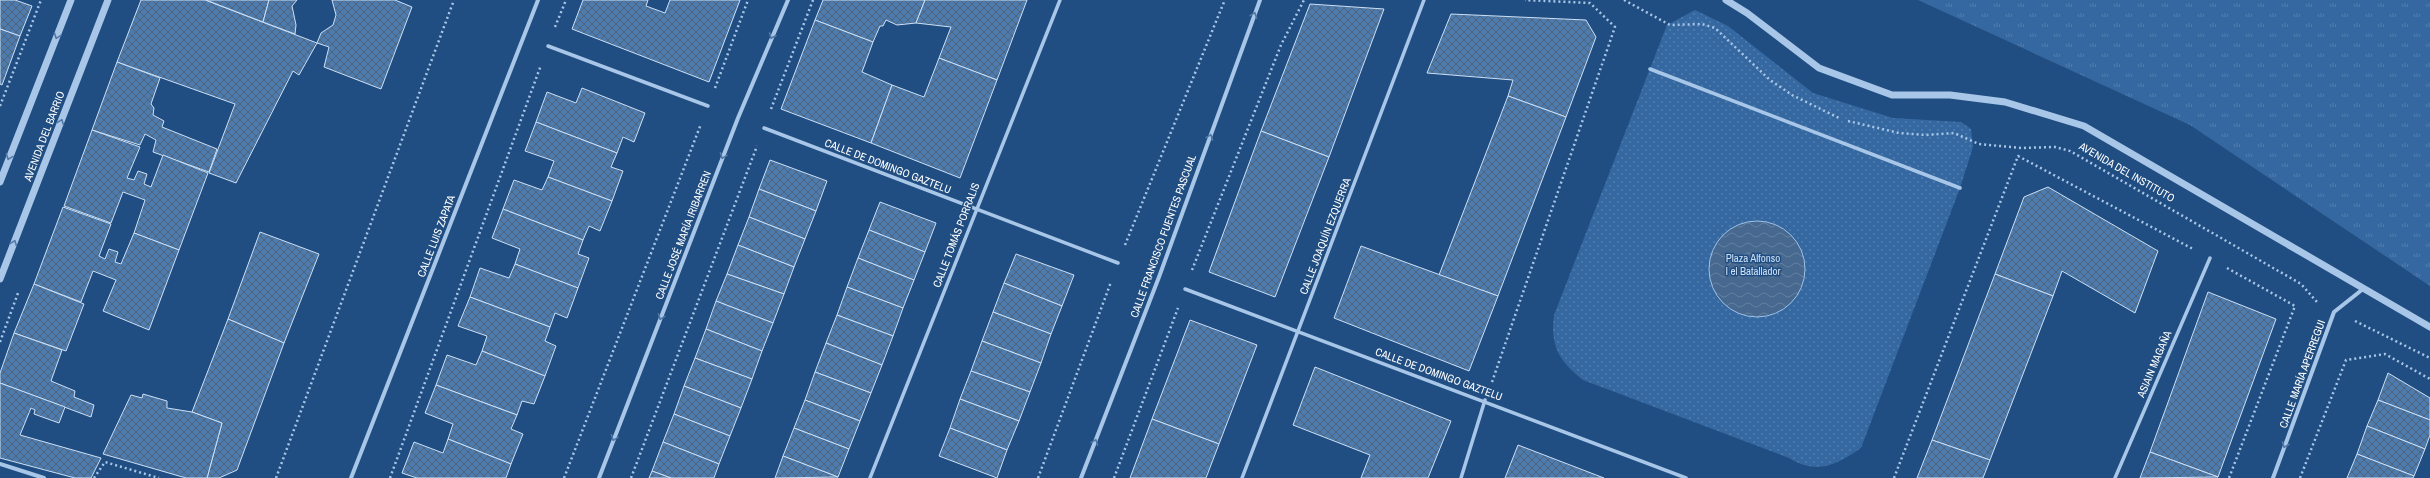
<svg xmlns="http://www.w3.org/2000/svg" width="2430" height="478" font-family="'Archivo Narrow',sans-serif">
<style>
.grass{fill:url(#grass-tufts)}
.park{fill:url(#park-dots)}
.water{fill:url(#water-waves);stroke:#9cc2e9}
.building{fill:url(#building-cross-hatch);stroke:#cce0f6}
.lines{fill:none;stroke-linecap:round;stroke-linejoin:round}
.path{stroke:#a8c7e8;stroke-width:2.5;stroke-dasharray:2 3;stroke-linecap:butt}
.pedestrian{stroke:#a8c7e8;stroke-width:3.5}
.minor{stroke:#a8c7e8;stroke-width:4}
.tertiary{stroke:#a8c7e8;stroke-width:7}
.oneway{stroke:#5078a6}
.labels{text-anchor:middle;stroke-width:3;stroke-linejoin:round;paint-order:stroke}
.street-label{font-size:11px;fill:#fff;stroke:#214e82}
.park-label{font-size:11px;fill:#cce0f6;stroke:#214e82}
</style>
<defs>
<pattern id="grass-tufts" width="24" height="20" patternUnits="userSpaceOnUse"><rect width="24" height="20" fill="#3568a0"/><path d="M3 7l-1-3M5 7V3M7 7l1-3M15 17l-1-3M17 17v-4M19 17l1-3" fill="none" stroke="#537fae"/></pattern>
<pattern id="park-dots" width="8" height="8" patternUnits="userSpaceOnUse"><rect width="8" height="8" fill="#3568a0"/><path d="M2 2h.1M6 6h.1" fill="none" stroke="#537fae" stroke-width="1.8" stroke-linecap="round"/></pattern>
<pattern id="water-waves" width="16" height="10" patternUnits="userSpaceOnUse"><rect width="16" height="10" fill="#48698f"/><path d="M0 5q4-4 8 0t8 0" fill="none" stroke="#6380a0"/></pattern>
<pattern id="building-cross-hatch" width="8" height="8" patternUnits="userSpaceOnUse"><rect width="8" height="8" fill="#4e7bad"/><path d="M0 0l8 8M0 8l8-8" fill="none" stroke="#4d647c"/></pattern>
</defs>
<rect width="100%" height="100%" fill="#214e82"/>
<!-- grass -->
<polygon class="grass" points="1918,0 2430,0 2430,286 2190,125"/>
<!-- park -->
<path class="park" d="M1695,10L1728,26L1813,93L1893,118L1961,122L1971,129L1973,147L1960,188L1861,448C1836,465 1817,475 1789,458L1583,380C1559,361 1550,346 1554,315L1667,25Z"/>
<!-- water -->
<circle class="water" cx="1757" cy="269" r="48"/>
<!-- building -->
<g class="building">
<polygon points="0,0 15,0 32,6 20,36 0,29"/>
<polygon points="141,0 205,0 317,43 299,75 293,71 236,183 209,173 235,104 117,62"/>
<polygon points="206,0 269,0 263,22"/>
<polygon points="269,0 297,0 292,6 296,25 295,34 263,22"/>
<polygon points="332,0 395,0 412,7 381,89 324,67 329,47 317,43 321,33 333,25 336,15"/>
<polygon points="583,0 648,0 646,6 665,13 670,0 740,0 709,82 572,29"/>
<polygon points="823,0 925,0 916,23 897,25 886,20 883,26 880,26 873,42 815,20"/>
<polygon points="925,0 1027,0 997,80 939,58 951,27 916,23"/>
<polygon points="1310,4 1384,9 1329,157 1261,131"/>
<polygon points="1451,14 1586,20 1596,37 1566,117 1508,96 1513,80 1427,73"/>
<polygon points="815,20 873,42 862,72 892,85 871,143 781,109"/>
<polygon points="0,29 20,36 2,85 0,84"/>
<polygon points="939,58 997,80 960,178 871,143 892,85 924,97"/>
<polygon points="117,62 160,78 151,104 154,108 153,115 164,121 162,127 217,149 209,172 153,152 156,140 145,134 140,145 92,130"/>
<polygon points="582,88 645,113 634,142 623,137 617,153 536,122 547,92 576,103"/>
<polygon points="1508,96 1566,117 1498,296 1439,275"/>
<polygon points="536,122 617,153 611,167 623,171 612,201 548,177 554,161 525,151"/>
<polygon points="92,130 140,147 127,178 134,180 138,171 147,174 144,184 151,187 163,155 208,173 179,250 134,233 145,200 123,192 111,223 64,206"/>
<polygon points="1261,131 1329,157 1275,297 1209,272"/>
<polygon points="770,160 827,181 816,211 759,189"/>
<polygon points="548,177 612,201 600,231 589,226 583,240 503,209 514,180 542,190"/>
<polygon points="2048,187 2158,251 2135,313 2062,271 2053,296 1995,274 2024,197"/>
<polygon points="759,189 816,211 805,239 749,217"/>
<polygon points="880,202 936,223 925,252 869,230"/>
<polygon points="63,207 111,224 99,256 105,259 109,249 118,252 115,262 121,264 134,233 179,250 149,330 103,311 116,280 93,271 81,302 34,284"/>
<polygon points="503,209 583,240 578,254 589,258 578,288 515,264 520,249 492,238"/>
<polygon points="749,217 805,239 794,267 738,245"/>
<polygon points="869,230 925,252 914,280 858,258"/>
<polygon points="260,232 319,254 284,343 228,319"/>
<polygon points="738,245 794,267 784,294 727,274"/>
<polygon points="1361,246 1498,296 1469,371 1334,318"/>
<polygon points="1016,254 1074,275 1062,306 1004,283"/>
<polygon points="858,258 914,280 903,308 847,287"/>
<polygon points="515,264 578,288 567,318 555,313 550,327 470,297 480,268 509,278"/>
<polygon points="727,274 784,294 773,323 716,301"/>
<polygon points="1995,274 2053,296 1990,460 1932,440"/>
<polygon points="1004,283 1062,306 1051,334 993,312"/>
<polygon points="34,284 84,304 66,351 14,333"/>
<polygon points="847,287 903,308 893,336 837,315"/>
<polygon points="2208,292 2276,319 2218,477 2150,452"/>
<polygon points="470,297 550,327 545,341 556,346 545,376 482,351 487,336 458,326"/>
<polygon points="716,301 773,323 762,351 706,329"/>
<polygon points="993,312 1051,334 1041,363 982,341"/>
<polygon points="837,315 893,336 882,365 826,343"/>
<polygon points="228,319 284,343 237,470 219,478 207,478 222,423 192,412"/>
<polygon points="1190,320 1257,345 1219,444 1152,419"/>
<polygon points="706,329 762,351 752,379 695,358"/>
<polygon points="14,333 62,350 51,381 75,391 74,397 94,405 91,417 0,383 0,373"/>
<polygon points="982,341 1041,363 1030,392 971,371"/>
<polygon points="826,343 882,365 871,393 815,372"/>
<polygon points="482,351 545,376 534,404 522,401 517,415 436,385 447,355 476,365"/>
<polygon points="695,358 752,379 741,408 684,386"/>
<polygon points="1315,367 1451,421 1428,478 1361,478 1370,455 1293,425"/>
<polygon points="971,371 1030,392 1019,421 960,399"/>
<polygon points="815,372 871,393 860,421 805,400"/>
<polygon points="2388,373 2430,398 2430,420 2378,400"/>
<polygon points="0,383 65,407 59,423 34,414 35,410 31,408 20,435 101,458 91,478 75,478 0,458"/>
<polygon points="436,385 517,415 511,429 523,434 511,464 448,439 453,424 425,413"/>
<polygon points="684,386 741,408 730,436 674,414"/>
<polygon points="143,394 167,401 167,408 192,412 222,423 207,478 186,478 103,454 131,395 142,398"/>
<polygon points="960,399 1019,421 1007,450 950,428"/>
<polygon points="805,400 860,421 849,449 794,428"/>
<polygon points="2378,400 2430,420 2430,435 2425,449 2367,426"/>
<polygon points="674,414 730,436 719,464 663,442"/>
<polygon points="1152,419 1219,444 1206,478 1130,478"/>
<polygon points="2367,426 2425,449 2414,476 2357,454"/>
<polygon points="794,428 849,449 838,477 783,456"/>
<polygon points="950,428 1007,450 997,478 939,456"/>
<polygon points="448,439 511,464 506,478 417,478 402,473 414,442 443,453"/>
<polygon points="1932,440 1990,460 1983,478 1917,478"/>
<polygon points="663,442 719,464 714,478 671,478 652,471"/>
<polygon points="1518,445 1604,478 1505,478"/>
<polygon points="2150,452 2218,477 2140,478"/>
<polygon points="2357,454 2414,476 2413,478 2347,478"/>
<polygon points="783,456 838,477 775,478"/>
<polygon points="652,471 671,478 649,478"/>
</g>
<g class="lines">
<!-- path -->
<g class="path">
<polyline points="1624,0 1670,25 1702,24 1715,28 1770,80 1792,95 1841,119"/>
<polyline points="555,27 566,0"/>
<polyline points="715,88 748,0"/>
<polyline points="0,106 41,0"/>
<polyline points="771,109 813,0"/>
<polyline points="1848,121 1899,133 1926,135 1954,133 1979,144 2021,148 2055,147 2070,151 2301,284 2317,302"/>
<polyline points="1125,245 1224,2 1223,0"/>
<polyline points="2227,268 2295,306 2229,478"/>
<polyline points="1192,270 1281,45 1304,0"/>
<polyline points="2355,321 2430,358"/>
<polyline points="0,342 18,293"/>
<polyline points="1492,382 1615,27 1590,3 1525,0"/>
<polyline points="94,478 105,462 159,478"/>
<polyline points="276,478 454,0"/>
<polyline points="390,478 541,65"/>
<polyline points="564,478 701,124"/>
<polyline points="631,478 757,146"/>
<polyline points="1038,478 1111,282"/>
<polyline points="1114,478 1178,308"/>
<polyline points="1894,478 2018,156 2193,249"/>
<polyline points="2300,478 2346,360 2385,354 2430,379"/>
</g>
<!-- pedestrian -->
<g class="pedestrian">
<polyline points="548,46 708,106"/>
<polyline points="1650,69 1960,188"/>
<polyline points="764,128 1118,263"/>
<polyline points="1185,289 1686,478"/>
<polyline points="870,478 1060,0"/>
<polyline points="1242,478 1424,0"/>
<polyline points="1461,478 1485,400"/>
<polyline points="2115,478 2210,258"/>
</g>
<!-- minor -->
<g class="minor">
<polyline points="0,464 44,478"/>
<polyline points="351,478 538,0"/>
<polyline points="599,478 738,118 788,0"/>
<polyline points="1081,478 1159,277 1260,0"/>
<polyline points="2273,478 2334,312 2363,289"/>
</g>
<!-- tertiary -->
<g class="tertiary">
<polyline points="1726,0 1747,13 1819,68 1892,95 1950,95 2005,102 2084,126 2430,327"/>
<polyline points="0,182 71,0"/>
<polyline points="0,279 108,0"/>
</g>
</g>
<!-- one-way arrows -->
<defs><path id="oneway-chevron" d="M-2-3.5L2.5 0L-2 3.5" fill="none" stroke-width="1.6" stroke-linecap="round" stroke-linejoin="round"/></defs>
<g class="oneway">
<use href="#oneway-chevron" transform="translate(1254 15) rotate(-70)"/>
<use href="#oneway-chevron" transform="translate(57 36) rotate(111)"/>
<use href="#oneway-chevron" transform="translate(772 36) rotate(113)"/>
<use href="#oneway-chevron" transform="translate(61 122) rotate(-69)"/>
<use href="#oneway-chevron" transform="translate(1210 137) rotate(-70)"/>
<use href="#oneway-chevron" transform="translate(723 156) rotate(111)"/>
<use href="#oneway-chevron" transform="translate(9 157) rotate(111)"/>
<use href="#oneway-chevron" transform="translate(14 243) rotate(-69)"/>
<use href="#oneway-chevron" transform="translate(661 317) rotate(111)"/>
<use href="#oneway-chevron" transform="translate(614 438) rotate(111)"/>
<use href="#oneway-chevron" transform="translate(1095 442) rotate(-69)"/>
<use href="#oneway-chevron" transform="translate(2285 445) rotate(110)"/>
</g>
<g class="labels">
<!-- street labels -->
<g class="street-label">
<text transform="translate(44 136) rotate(-69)" y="4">AVENIDA DEL BARRIO</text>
<text transform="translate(888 166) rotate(21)" y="4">CALLE DE DOMINGO GAZTELU</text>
<text transform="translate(2127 172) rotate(30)" y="4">AVENIDA DEL INSTITUTO</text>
<text transform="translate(683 235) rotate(-69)" y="4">CALLE JOSÉ MARÍA IRIBARREN</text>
<text transform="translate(956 235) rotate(-69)" y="4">CALLE TOMÁS PORRALIS</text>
<text transform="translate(436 236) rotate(-69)" y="4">CALLE LUIS ZAPATA</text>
<text transform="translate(1163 236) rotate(-70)" y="4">CALLE FRANCISCO FUENTES PASCUAL</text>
<text transform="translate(1325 236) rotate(-69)" y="4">CALLE JOAQUÍN EZQUERRA</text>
<text transform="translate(2154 364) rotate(-67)" y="4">ASIAIN MAGAÑA</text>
<text transform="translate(1439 374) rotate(20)" y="4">CALLE DE DOMINGO GAZTELU</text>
<text transform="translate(2302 374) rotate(-70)" y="4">CALLE MARÍA APERREGUI</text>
</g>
<!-- park labels -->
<g class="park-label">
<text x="1753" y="262">Plaza Alfonso<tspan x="1753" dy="13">I el Batallador</tspan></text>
</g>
</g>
</svg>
